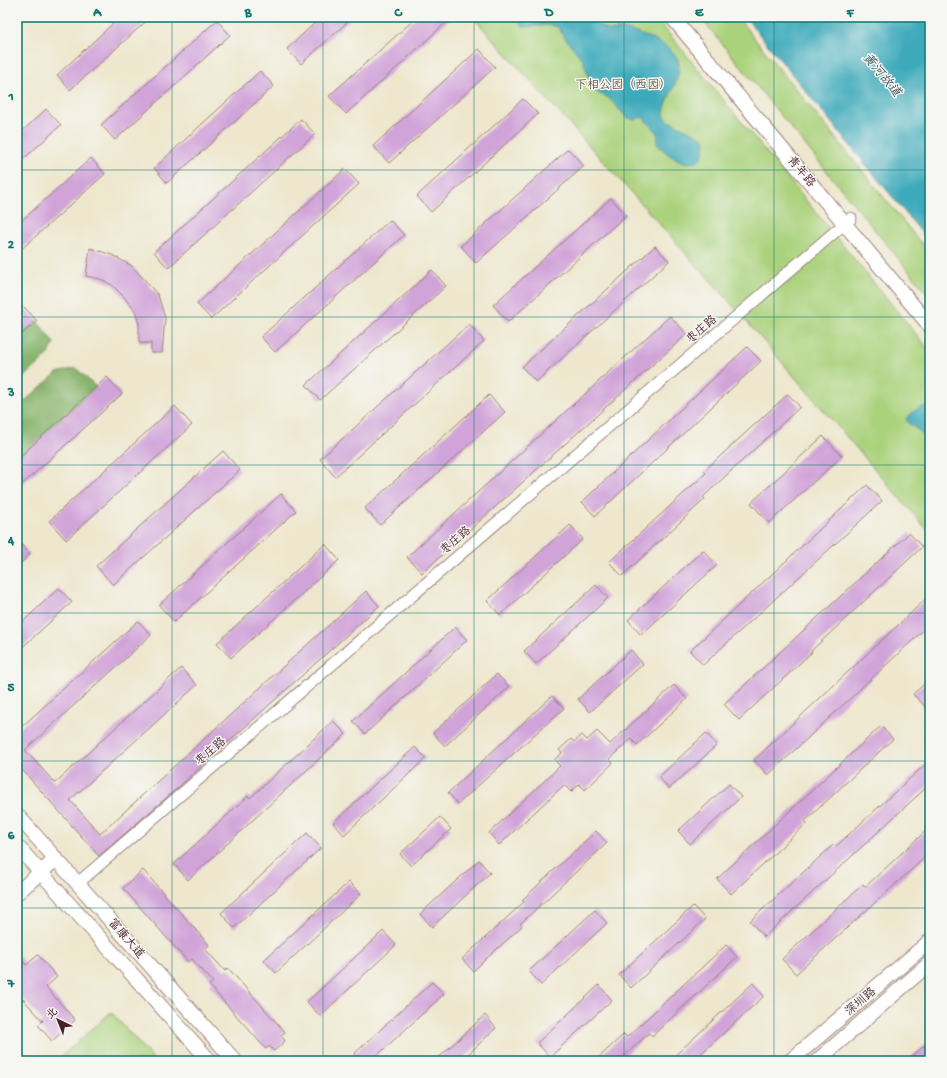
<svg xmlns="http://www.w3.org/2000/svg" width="947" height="1078" font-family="'Gochi Hand','LXGW WenKai TC',sans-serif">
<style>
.green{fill:#aad27c;stroke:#7a7854}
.forest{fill:#87b46c;stroke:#686a4c}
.water{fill:#3caabb;stroke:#436473}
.building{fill:#d1a4d9}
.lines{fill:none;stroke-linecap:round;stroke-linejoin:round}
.minor-casing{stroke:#9c837c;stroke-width:13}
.tertiary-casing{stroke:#9c837c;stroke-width:16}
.minor{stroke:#fff;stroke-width:11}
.tertiary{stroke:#fff;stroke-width:14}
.grid{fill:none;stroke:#0f766e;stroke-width:1;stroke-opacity:0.55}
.labels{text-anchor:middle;stroke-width:3;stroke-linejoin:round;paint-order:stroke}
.park-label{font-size:12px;fill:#675543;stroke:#f6f6f2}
.street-label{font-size:12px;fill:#4a1f2b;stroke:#f6f6f2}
.water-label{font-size:13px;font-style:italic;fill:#445765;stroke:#f6f6f2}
.neatline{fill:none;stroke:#0f766e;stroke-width:1.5}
.grid-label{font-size:13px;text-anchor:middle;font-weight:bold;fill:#0f766e}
</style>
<rect width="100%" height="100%" fill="#f6f6f2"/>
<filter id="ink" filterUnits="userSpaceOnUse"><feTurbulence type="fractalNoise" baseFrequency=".025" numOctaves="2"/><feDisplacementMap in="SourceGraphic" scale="8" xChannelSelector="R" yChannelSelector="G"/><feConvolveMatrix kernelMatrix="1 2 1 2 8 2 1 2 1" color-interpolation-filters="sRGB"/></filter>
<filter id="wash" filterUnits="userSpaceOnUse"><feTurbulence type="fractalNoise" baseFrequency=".012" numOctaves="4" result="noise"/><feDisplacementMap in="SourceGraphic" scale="16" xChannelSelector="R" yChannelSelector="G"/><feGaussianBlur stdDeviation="0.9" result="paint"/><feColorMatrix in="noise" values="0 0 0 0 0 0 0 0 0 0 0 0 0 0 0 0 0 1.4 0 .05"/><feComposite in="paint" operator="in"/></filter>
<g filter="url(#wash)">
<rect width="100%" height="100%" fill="#eee7cd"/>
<!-- green -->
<g class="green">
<polygon points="473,17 655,17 930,351 930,533 727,299"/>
<polygon points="700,17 737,17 930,254 930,297"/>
<polygon points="111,1012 155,1061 56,1061"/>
</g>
<!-- forest -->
<g class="forest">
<path d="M37,321L54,343C48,360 30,371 17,382V338Z"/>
<polygon points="76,368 96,387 17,459 17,408 57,373"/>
</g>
<!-- water -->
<g class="water">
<path d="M515,17C536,17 557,15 577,17C588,18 598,25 608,30C613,32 618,28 623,29C638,32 673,45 678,60C683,80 665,96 664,115L669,121L704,138C709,177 674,163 657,144L658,133L642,117L634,120L626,117L609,98L598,93L591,85L583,60L565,38L558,27L551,25L523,27Z"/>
<polygon points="745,17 925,17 930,23 930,243"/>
<path d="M930,405V445C925,436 918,429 909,424L906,419C913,411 919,407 930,405Z"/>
</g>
<g id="blocks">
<!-- building -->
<g class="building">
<polygon points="120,17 151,17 70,90 57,75"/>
<polygon points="321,17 353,17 301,64 287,49"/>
<polygon points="417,17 452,17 346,114 329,96"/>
<polygon points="217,20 230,35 115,140 101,125"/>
<polygon points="479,49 495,67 389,163 373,146"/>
<polygon points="260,71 274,86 167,183 154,168"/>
<polygon points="523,99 538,114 431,212 417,196"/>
<polygon points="46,109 61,125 17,165 17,136"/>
<polygon points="301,119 315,134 168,268 154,252"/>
<polygon points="568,149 584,166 476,263 461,246"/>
<polygon points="91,158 105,174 17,253 17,225"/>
<polygon points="345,169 359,184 211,319 197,304"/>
<polygon points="611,198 626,215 508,322 493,305"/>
<polygon points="390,220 404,235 275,352 261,337"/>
<polygon points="655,246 669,261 536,382 522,367"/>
<polygon points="90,248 112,255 132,266 158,295 165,318 162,353 151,353 151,343 139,343 139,324 135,311 124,297 112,285 100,279 86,276"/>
<polygon points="432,270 446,286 320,400 306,385"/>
<polygon points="23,306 37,321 17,338 17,312"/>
<polygon points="670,316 687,334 422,573 407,557"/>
<polygon points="469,324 484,341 335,477 320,459"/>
<polygon points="747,347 761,361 595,516 582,502"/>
<polygon points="107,377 122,394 17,489 17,459"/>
<polygon points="788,394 800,407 703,497 705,499 622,576 609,562 706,473 704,471"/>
<polygon points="489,395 505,412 380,525 365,508"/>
<polygon points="175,406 192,425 66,540 49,521"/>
<polygon points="823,436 842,456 769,523 751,503"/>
<polygon points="223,451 240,470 113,585 96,566"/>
<polygon points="867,485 882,501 703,665 690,651"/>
<polygon points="281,494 296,511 174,622 159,605"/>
<polygon points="570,525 583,539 500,615 487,601"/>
<polygon points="909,533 922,547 811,651 812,652 739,720 724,704"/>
<polygon points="17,540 30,554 17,567"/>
<polygon points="325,544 339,560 231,658 217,643"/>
<polygon points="703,550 717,565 641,635 628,620"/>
<polygon points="596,585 608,598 536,664 524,651"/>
<polygon points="59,588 72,602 17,652 17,627"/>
<polygon points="366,591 379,606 174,791 99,856 17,764 17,731 138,621 151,635 25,750 55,783 181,668 197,685 70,800 100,834"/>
<polygon points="930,595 930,624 768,775 754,760"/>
<polygon points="455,627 467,640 365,734 353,721"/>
<polygon points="631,650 643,664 590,712 578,699"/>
<polygon points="497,674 509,687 445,746 433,733"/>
<polygon points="930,679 930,712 913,694"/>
<polygon points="674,685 687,699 637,745 631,739 609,759 613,763 585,790 579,784 571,792 564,785 499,845 489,833 560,766 554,760 562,753 559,750 571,739 574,742 582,735 587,740 597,731 610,744"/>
<polygon points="552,696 564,708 458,804 448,793"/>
<polygon points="333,721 346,734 188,880 174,864 248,796 250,798"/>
<polygon points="881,726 893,739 805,821 807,823 731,894 717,879"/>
<polygon points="706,733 717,745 669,789 659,777"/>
<polygon points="415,747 426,758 344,835 333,823"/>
<polygon points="930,760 930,784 764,937 750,921 833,845 835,847"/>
<polygon points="729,784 741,797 690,844 678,831"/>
<polygon points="440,817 451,829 411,866 400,854"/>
<polygon points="930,827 930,853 796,974 782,959 863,884 865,887"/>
<polygon points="596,831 607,843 520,924 522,926 473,971 462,959 524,902 522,900"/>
<polygon points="307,833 321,848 234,928 221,913"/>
<polygon points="479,860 490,873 432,927 420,914"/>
<polygon points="143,870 209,945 205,949 225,971 228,968 285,1032 281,1035 285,1041 274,1051 269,1046 266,1049 209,985 213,982 192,959 188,962 123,888"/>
<polygon points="349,882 361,894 276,973 264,960"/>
<polygon points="693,906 705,919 631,988 619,975"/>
<polygon points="595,910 607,923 541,985 529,971"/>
<polygon points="383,931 396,945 320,1016 307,1002"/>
<polygon points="726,945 737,957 652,1036 649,1033 619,1061 595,1061 624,1034 627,1037"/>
<polygon points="17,954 26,965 38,955 57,977 46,987 75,1020 52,1041 38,1025 43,1021 23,999 17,1005"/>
<polygon points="432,982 444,994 371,1061 361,1061 354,1054"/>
<polygon points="753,983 764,996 693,1061 669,1061"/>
<polygon points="599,985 612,1000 550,1057 537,1043"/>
<polygon points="485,1015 496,1028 461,1061 435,1061"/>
<polygon points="930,1041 930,1061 906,1061"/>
</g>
</g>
</g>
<g filter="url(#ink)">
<use href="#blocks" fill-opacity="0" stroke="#9c837c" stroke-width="1"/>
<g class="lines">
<!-- minor casing -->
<g class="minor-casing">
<polyline id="minor" points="78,883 851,218"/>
</g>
<!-- tertiary casing -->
<g class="tertiary-casing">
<g id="tertiary">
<polyline points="672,17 930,326"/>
<polyline points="17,815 235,1061"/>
<polyline points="17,846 210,1061"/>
<polyline points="17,893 56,859"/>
<polyline points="790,1061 930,941"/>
<polyline points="817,1061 930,963"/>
</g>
</g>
<!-- minor -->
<use href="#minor" class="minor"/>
<!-- tertiary -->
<use href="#tertiary" class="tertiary"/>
</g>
</g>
<!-- grid -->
<path class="grid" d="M172,17V1061M323,17V1061M474,17V1061M624,17V1061M774,17V1061M17,170H930M17,317H930M17,465H930M17,613H930M17,761H930M17,908H930"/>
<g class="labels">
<!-- park labels -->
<g class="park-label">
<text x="623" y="88">下相公园（西园）</text>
</g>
<!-- street labels -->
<g class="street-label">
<text transform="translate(802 171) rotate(50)" y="4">青年路</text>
<text transform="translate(701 329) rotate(-41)" y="4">枣庄路</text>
<text transform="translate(455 540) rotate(-41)" y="4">枣庄路</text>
<text transform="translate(210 751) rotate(-41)" y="4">枣庄路</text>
<text transform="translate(127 938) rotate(49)" y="4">富康大道</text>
<text transform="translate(860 1001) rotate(-41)" y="4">深圳路</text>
</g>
<!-- water labels -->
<g class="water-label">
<text transform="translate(883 74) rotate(50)" y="5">黄河故道</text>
</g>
</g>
<!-- margin -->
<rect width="947" height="1078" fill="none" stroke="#f6f6f2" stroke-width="44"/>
<!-- north arrow -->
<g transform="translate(58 1020) rotate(317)" stroke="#f6f6f2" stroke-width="3" paint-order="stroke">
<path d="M0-3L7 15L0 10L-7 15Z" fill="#4a1f2b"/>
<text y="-6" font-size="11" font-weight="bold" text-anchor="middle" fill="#4a1f2b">北</text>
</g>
<rect x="22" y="22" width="903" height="1034" class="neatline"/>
<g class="grid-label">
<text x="97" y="16">A</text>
<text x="248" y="16">B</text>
<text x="398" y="16">C</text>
<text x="549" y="16">D</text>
<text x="699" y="16">E</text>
<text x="850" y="16">F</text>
<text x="11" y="100">1</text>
<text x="11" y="248">2</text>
<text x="11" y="396">3</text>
<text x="11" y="544">4</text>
<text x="11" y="691">5</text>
<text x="11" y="839">6</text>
<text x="11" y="987">7</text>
</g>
</svg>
